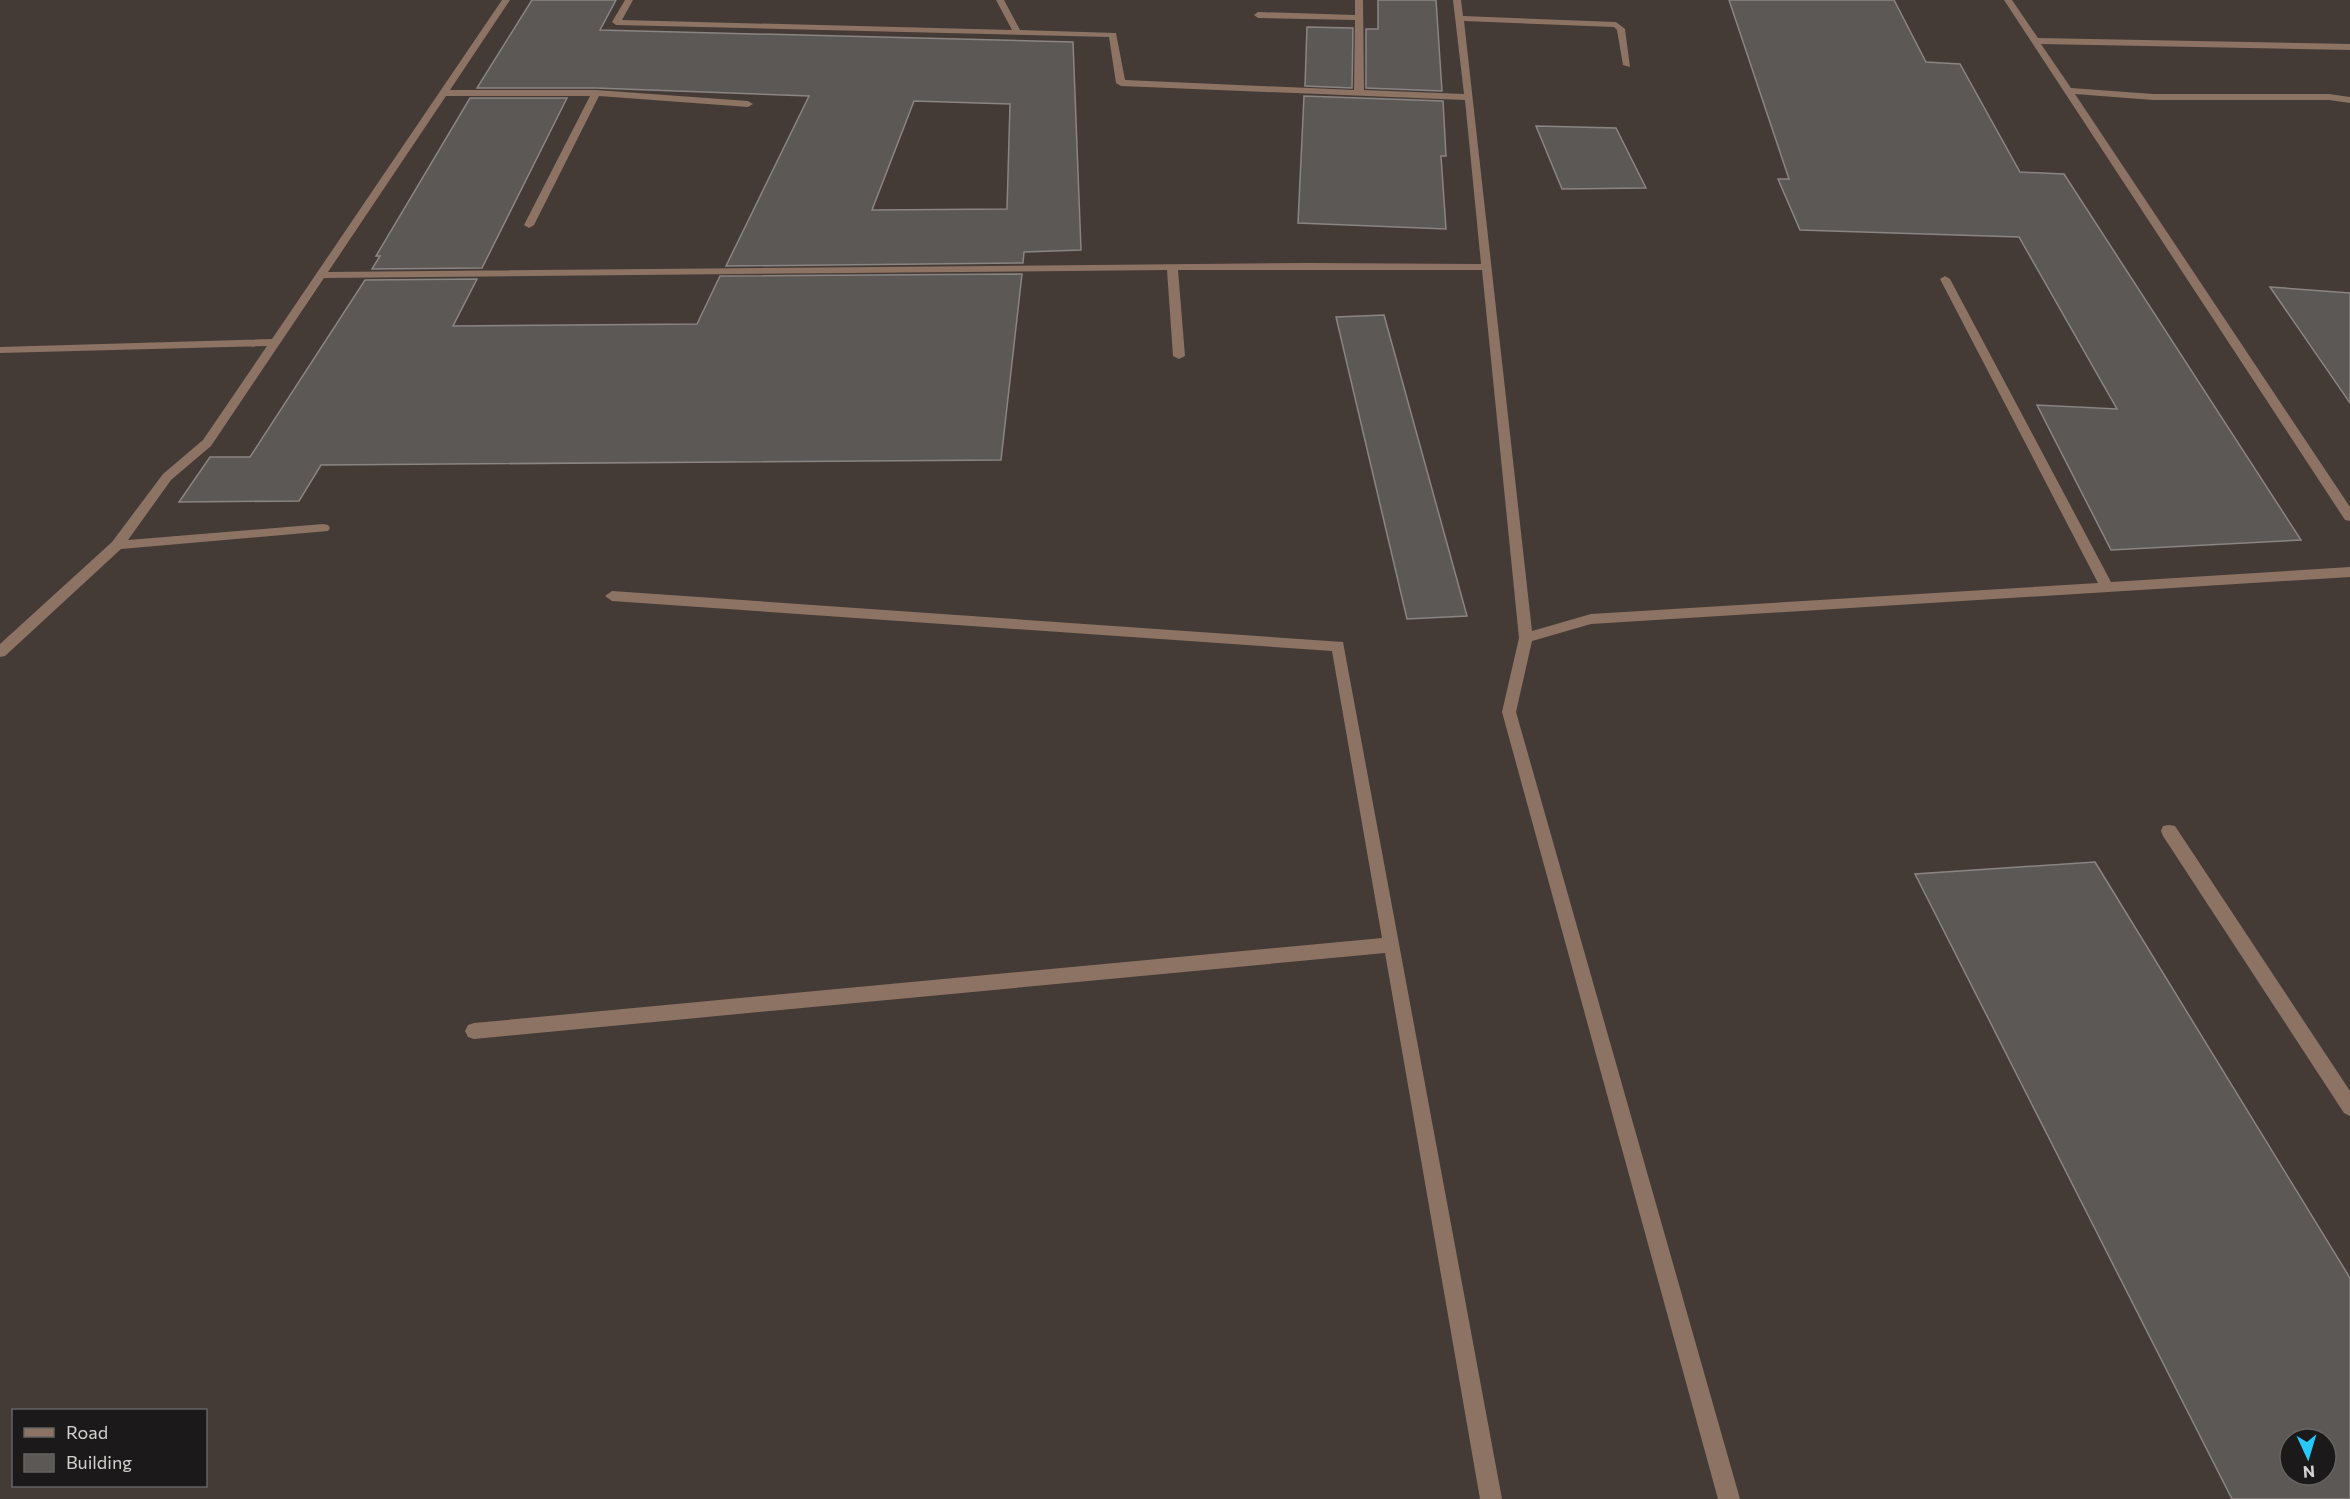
<svg xmlns="http://www.w3.org/2000/svg" width="2350" height="1499" font-family="Commissioner,sans-serif">
<style>
.built{fill:#443b36;fill-rule:evenodd}
.building{fill:#5c5856;stroke:#8a8583;stroke-width:1.5;fill-rule:evenodd}
.lines{fill:none;stroke-linecap:round;stroke-linejoin:round}
.minor{fill:#8d7364;fill-rule:evenodd}
</style>
<rect width="100%" height="100%" fill="#35312f"/>
<!-- built -->
<path class="built" d="M0,0H2350V1499H0ZM14,1410H206V1486H14ZM2290,1439H2326V1475H2290Z"/>
<!-- building -->
<g class="building">
<path d="M532,0H616L600,30L1073,42L1081,250L1024,252L1023,263L726,266L809,96L596,88H477ZM914,101L1010,104L1007,209L872,210Z"/>
<polygon points="1378,0 1436,0 1442,91 1366,88 1366,29 1378,29"/>
<polygon points="1729,0 1894,0 1926,62 1960,64 2020,172 2064,174 2301,540 2111,550 2037,405 2117,409 2019,237 1800,230 1778,179 1789,179"/>
<polygon points="1307,27 1353,28 1352,88 1305,86"/>
<polygon points="1304,96 1443,101 1446,156 1441,156 1446,229 1298,223"/>
<polygon points="470,98 567,98 482,268 372,269 380,256 376,256"/>
<polygon points="1536,126 1616,128 1646,188 1562,189"/>
<polygon points="1022,274 1001,460 321,465 299,501 179,502 210,457 250,457 365,280 477,279 453,326 697,324 720,276"/>
<polygon points="2270,287 2350,293 2350,403"/>
<polygon points="1384,315 1467,616 1407,619 1336,317"/>
<path d="M2095,862L2350,1278V1499H2232L1915,874ZM2290,1439H2326V1475H2290Z"/>
</g>
<g class="lines">
<!-- minor -->
<g class="minor">
<polygon points="502,0 510,0 450,90 596,90 748,101 753,104 748,107 599,96 534,225 529,228 524,225 590,96 446,96 328,272 1308,263 1481,264 1465,100 1121,86 1116,83 1109,37 616,25 612,22 625,0 633,0 622,20 1012,30 996,0 1004,0 1020,30 1116,33 1125,80 1354,90 1355,20 1258,18 1254,15 1258,12 1355,15 1355,0 1363,0 1364,90 1464,94 1453,0 1461,0 1463,16 1616,22 1625,29 1630,67 1623,65 1617,30 1614,27 1464,21 1532,631 1591,614 2098,583 1940,279 1945,276 1950,279 2111,582 2350,567 2350,577 1591,624 1532,641 1516,712 1740,1499 1718,1499 1502,712 1519,638 1482,270 1178,270 1185,356 1179,359 1173,356 1167,270 324,278 211,446 171,480 128,540 323,524 328,525 330,528 328,531 121,549 5,656 0,657 0,644 112,542 163,474 203,440 267,346 0,353 0,347 272,339"/>
<polygon points="2004,0 2012,0 2038,38 2350,44 2350,50 2041,44 2071,88 2153,94 2329,94 2350,97 2350,103 2329,100 2153,100 2075,94 2350,507 2350,521 2345,520"/>
<polygon points="612,591 1343,642 1502,1499 1480,1499 1385,953 474,1039 468,1037 465,1031 468,1025 474,1023 1382,938 1332,651 612,601 605,596"/>
<polygon points="2169,825 2175,826 2350,1091 2350,1116 2344,1113 2163,836 2161,831 2163,826"/>
</g>
</g>
<!-- legend -->
<rect x="12" y="1409" width="195" height="78" fill="#1b1919" stroke="#656363" stroke-width="1.5"/>
<rect x="24" y="1428" width="30" height="9" fill="#8d7364" stroke="#656363" stroke-width="1.5"/>
<text x="66" y="1439" font-size="18" fill="#d4d2d1">Road</text>
<rect x="24" y="1454" width="30" height="18" fill="#5c5856" stroke="#656363" stroke-width="1.5"/>
<text x="66" y="1469" font-size="18" fill="#d4d2d1">Building</text>
<!-- north arrow -->
<g transform="translate(2308 1457) rotate(176)"><circle r="28" fill="#1b1919" stroke="#656363" stroke-width="1.5"/>
<path d="M0-4.5L10 22L0 15L-10 22Z" fill="#27c8ff"/>
<text y="-9" font-size="16" font-weight="bold" text-anchor="middle" fill="#d4d2d1">N</text>
</g>
</svg>
